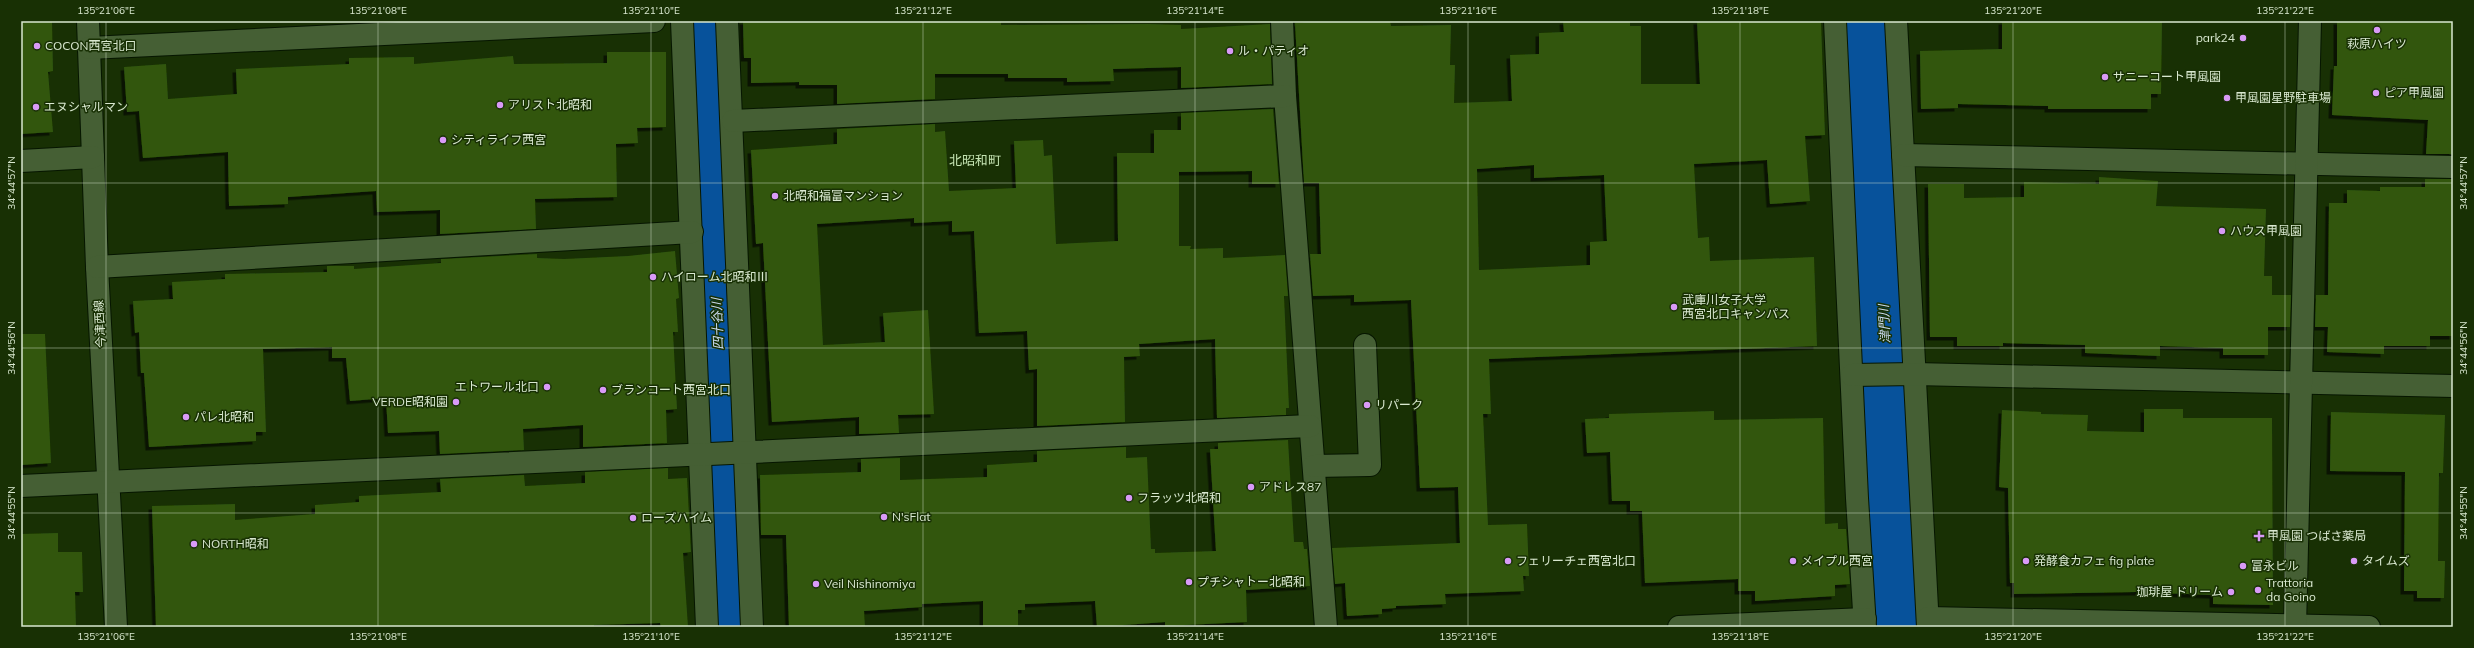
<svg xmlns="http://www.w3.org/2000/svg" width="2474" height="648" font-family="Mulish,'Noto Sans JP',sans-serif">
<style>
.lines{fill:none;stroke-linecap:round;stroke-linejoin:round}
.river{stroke:#07529b;stroke-width:64}
.building{fill:#30570d;fill-rule:evenodd;filter:url(#shadow)}
.minor-casing{stroke:#061600;stroke-width:24}
.minor{stroke:#455f34;stroke-width:22}
.ticks{fill:none;stroke:#d9e8d0;stroke-width:1;stroke-opacity:0.45}
.poi-dot{fill:#d99af7;stroke:#183004;stroke-width:1.5}
.labels{text-anchor:middle;stroke-width:3;stroke-linejoin:round;paint-order:stroke}
.poi-label{font-size:12px;fill:#d9e8d0;stroke:#183004;text-anchor:start}
.street-label{font-size:12px;fill:#d9e8d0;stroke:#183004}
.neighbourhood-label{font-size:13px;fill:#c4e3b2;stroke:#183004}
.water-label{font-size:13px;font-style:italic;fill:#cbdbf0;stroke:#183004}
.neatline{fill:none;stroke:#d9e8d0;stroke-width:1.5}
.ticks-label{font-size:10px;text-anchor:middle;fill:#d9e8d0}
</style>
<defs>
<filter id="shadow"><feDropShadow dx="-3.5" dy="3.5" stdDeviation="0" flood-color="#0009"/></filter>
</defs>
<rect width="100%" height="100%" fill="#183004"/>
<g class="lines">
<!-- river -->
<g class="river">
<polyline points="705,21 729,627"/>
<polyline points="1868,21 1900,627"/>
</g>
</g>
<!-- building -->
<g class="building">
<polygon points="21,21 52,21 53,71 48,72 53,132 21,134"/>
<polygon points="743,21 1001,21 1001,25 1148,24 1181,25 1181,29 1270,24 1272,84 1181,88 1181,67 1113,69 1114,81 1067,82 1067,78 1008,78 1008,74 935,74 935,99 837,104 837,85 799,85 799,82 751,83 751,58 744,58"/>
<path d="M1326,21H1390L1391,26L1451,25L1450,65H1455L1454,103L1512,101L1510,55L1539,54V33L1564,32L1563,21H1630V26H1641V84H1700L1697,21H1821L1825,135L1805,136L1810,201L1770,204L1767,160L1694,164L1698,238L1709,237L1710,261L1814,257L1817,346L1489,359L1491,414H1483L1488,525L1527,524L1529,576H1523L1524,591L1445,594L1446,604L1396,606V608L1382,609V614L1347,616L1345,583L1335,584L1332,548L1460,543L1458,487L1420,488L1411,300L1354,302V295L1313,296L1310,254H1321L1319,183H1304L1295,23ZM1534,165V178L1604,175L1607,241L1590,242V265L1479,270L1477,169Z"/>
<polygon points="2002,21 2162,21 2161,94 2151,94 2151,109 2048,109 2048,106 1958,104 1958,108 1921,109 1920,51 2002,49"/>
<polygon points="2337,21 2453,21 2453,154 2426,154 2428,120 2332,115 2334,66 2337,66"/>
<polygon points="607,52 666,52 666,127 637,128 638,143 616,144 617,197 535,199 536,229 440,234 440,210 377,212 376,191 288,197 288,204 229,206 228,152 143,158 139,111 127,112 124,67 166,64 168,99 237,94 236,69 349,64 349,58 414,57 414,64 513,56 514,64 607,63"/>
<polygon points="1273,109 1279,184 1252,184 1252,171 1179,172 1179,246 1191,246 1190,249 1223,248 1223,258 1285,255 1288,296 1284,296 1289,408 1286,408 1286,415 1217,418 1215,339 1139,344 1140,356 1124,357 1125,422 1037,426 1037,369 1029,370 1027,331 979,333 974,231 952,232 952,221 914,223 914,218 817,224 823,345 885,342 883,313 928,310 934,414 898,415 899,433 859,434 859,417 772,422 763,243 756,244 751,150 837,144 837,129 935,124 935,132 945,131 949,191 1016,188 1014,141 1043,140 1044,156 1052,155 1056,244 1118,241 1117,153 1154,153 1154,130 1181,130 1181,113"/>
<polygon points="2099,177 2158,181 2156,206 2266,209 2264,276 2272,276 2272,295 2291,295 2290,327 2268,327 2268,355 2223,355 2223,348 2160,346 2160,356 2085,353 2085,345 2003,343 2003,346 1957,346 1957,337 1930,337 1928,184 1964,184 1964,198 2024,197 2024,182 2099,184"/>
<polygon points="2425,179 2453,179 2453,336 2430,336 2430,346 2384,346 2384,354 2327,352 2328,327 2315,327 2316,295 2328,295 2329,203 2347,203 2347,190 2380,191 2380,187 2425,187"/>
<polygon points="675,251 679,298 676,299 678,332 673,332 677,409 666,410 667,443 583,447 583,425 523,429 524,450 440,454 439,431 388,433 386,398 350,401 346,358 332,358 332,347 263,349 266,432 256,432 256,441 149,447 144,373 141,373 139,332 135,333 133,301 173,299 172,282 225,279 225,274 327,272 327,266 354,266 354,269 441,263 441,259 537,254 537,258 564,259 628,256"/>
<polygon points="21,334 45,334 51,463 21,465"/>
<polygon points="2144,409 2183,409 2183,418 2272,418 2273,605 2213,604 2213,595 2135,592 2014,594 2014,583 2010,583 2008,488 1999,487 2002,410 2041,412 2041,414 2088,415 2087,431 2144,432"/>
<polygon points="1714,411 1714,420 1823,418 1825,524 1838,523 1838,529 1846,529 1850,584 1835,585 1835,596 1755,601 1755,591 1738,591 1738,579 1645,583 1642,511 1630,511 1630,501 1612,501 1610,452 1587,453 1585,419 1609,418 1609,414"/>
<polygon points="2331,412 2445,415 2443,473 2439,473 2438,561 2445,561 2444,598 2417,598 2417,591 2404,591 2405,472 2330,471"/>
<polygon points="1288,440 1294,542 1303,542 1304,549 1307,549 1310,586 1246,590 1247,622 1165,626 1165,622 1097,627 1095,601 1025,604 1025,610 1018,610 1018,627 983,627 983,601 922,604 922,607 864,611 865,627 789,627 786,535 761,535 760,475 861,472 861,459 900,458 900,480 987,477 987,465 1037,462 1037,451 1126,447 1126,458 1147,457 1151,549 1155,549 1155,553 1216,551 1210,449 1218,449 1218,443"/>
<polygon points="668,468 668,479 687,478 691,552 683,553 688,627 661,627 660,623 594,625 594,627 156,627 152,506 235,504 235,520 315,514 315,505 359,502 359,496 441,492 440,479 524,475 525,486 585,483 585,472"/>
<polygon points="58,533 58,552 82,552 83,592 75,592 76,627 21,627 21,534"/>
</g>
<g class="lines">
<!-- minor casing -->
<g class="minor-casing">
<g id="minor">
<polyline points="88,21 97,267 116,627"/>
<polyline points="682,21 707,627"/>
<polyline points="727,21 752,627"/>
<polyline points="1282,21 1285,96 1326,627"/>
<polyline points="1835,21 1857,498 1865,627"/>
<polyline points="1896,21 1928,627"/>
<polyline points="89,48 654,21"/>
<polyline points="733,121 1285,96"/>
<polyline points="1903,155 2453,167"/>
<polyline points="21,161 93,157"/>
<polyline points="97,267 692,232"/>
<polyline points="1852,375 1915,374 2453,386"/>
<polyline points="1314,466 1370,465 1365,345"/>
<polyline points="21,486 1310,426"/>
<polyline points="1928,618 2369,627"/>
<polyline points="1679,627 1865,619"/>
<polyline points="2295,627 2310,21"/>
</g>
</g>
<!-- minor -->
<use href="#minor" class="minor"/>
</g>
<!-- ticks -->
<path class="ticks" d="M106,21V627M378,21V627M651,21V627M923,21V627M1195,21V627M1468,21V627M1740,21V627M2013,21V627M2285,21V627M21,183H2453M21,348H2453M21,513H2453"/>
<!-- markers -->
<g class="poi-dot">
<circle cx="2377" cy="30" r="4"/>
<circle cx="2243" cy="38" r="4"/>
<circle cx="37" cy="46" r="4"/>
<circle cx="1230" cy="51" r="4"/>
<circle cx="2105" cy="77" r="4"/>
<circle cx="2376" cy="93" r="4"/>
<circle cx="2227" cy="98" r="4"/>
<circle cx="500" cy="105" r="4"/>
<circle cx="36" cy="107" r="4"/>
<circle cx="443" cy="140" r="4"/>
<circle cx="775" cy="196" r="4"/>
<circle cx="2222" cy="231" r="4"/>
<circle cx="653" cy="277" r="4"/>
<circle cx="1674" cy="307" r="4"/>
<circle cx="547" cy="387" r="4"/>
<circle cx="603" cy="390" r="4"/>
<circle cx="456" cy="402" r="4"/>
<circle cx="1367" cy="405" r="4"/>
<circle cx="186" cy="417" r="4"/>
<circle cx="1251" cy="487" r="4"/>
<circle cx="1129" cy="498" r="4"/>
<circle cx="884" cy="517" r="4"/>
<circle cx="633" cy="518" r="4"/>
<path d="M2257 530h4v4h4v4h-4v4h-4v-4h-4v-4h4z"/>
<circle cx="194" cy="544" r="4"/>
<circle cx="1508" cy="561" r="4"/>
<circle cx="1793" cy="561" r="4"/>
<circle cx="2026" cy="561" r="4"/>
<circle cx="2354" cy="561" r="4"/>
<circle cx="2243" cy="566" r="4"/>
<circle cx="1189" cy="582" r="4"/>
<circle cx="816" cy="584" r="4"/>
<circle cx="2258" cy="590" r="4"/>
<circle cx="2231" cy="592" r="4"/>
</g>
<g class="labels">
<!-- poi labels -->
<g class="poi-label">
<text x="2235" y="42" text-anchor="end">park24</text>
<text x="2377" y="48" text-anchor="middle">萩原ハイツ</text>
<text x="45" y="50">COCON西宮北口</text>
<text x="1238" y="55">ル・パティオ</text>
<text x="2113" y="81">サニーコート甲風園</text>
<text x="2384" y="97">ピア甲風園</text>
<text x="2235" y="102">甲風園星野駐車場</text>
<text x="508" y="109">アリスト北昭和</text>
<text x="44" y="111">エヌシャルマン</text>
<text x="451" y="144">シティライフ西宮</text>
<text x="783" y="200">北昭和福富マンション</text>
<text x="2230" y="235">ハウス甲風園</text>
<text x="661" y="281">ハイローム北昭和Ⅲ</text>
<text x="1682" y="304">武庫川女子大学<tspan x="1682" dy="14">西宮北口キャンパス</tspan></text>
<text x="539" y="391" text-anchor="end">エトワール北口</text>
<text x="611" y="394">ブランコート西宮北口</text>
<text x="448" y="406" text-anchor="end">VERDE昭和園</text>
<text x="1375" y="409">リパーク</text>
<text x="194" y="421">パレ北昭和</text>
<text x="1259" y="491">アドレス87</text>
<text x="1137" y="502">フラッツ北昭和</text>
<text x="892" y="521">N'sFlat</text>
<text x="641" y="522">ローズハイム</text>
<text x="2267" y="540">甲風園 つばさ薬局</text>
<text x="202" y="548">NORTH昭和</text>
<text x="1516" y="565">フェリーチェ西宮北口</text>
<text x="1801" y="565">メイプル西宮</text>
<text x="2034" y="565">発酵食カフェ fig plate</text>
<text x="2362" y="565">タイムズ</text>
<text x="2251" y="570">富永ビル</text>
<text x="1197" y="586">プチシャトー北昭和</text>
<text x="2266" y="587">Trattoria<tspan x="2266" dy="14">da Goino</tspan></text>
<text x="824" y="588">Veil Nishinomiya</text>
<text x="2223" y="596" text-anchor="end">珈琲屋 ドリーム</text>
</g>
<!-- street labels -->
<g class="street-label">
<text transform="translate(100 324) rotate(-93)" y="4">今津西線</text>
</g>
<!-- neighbourhood labels -->
<g class="neighbourhood-label">
<text x="975" y="165">北昭和町</text>
</g>
<!-- water labels -->
<g class="water-label">
<text transform="translate(717 324) rotate(-92)" y="5">四十谷川</text>
<text transform="translate(1884 324) rotate(-93)" y="5">津門川</text>
</g>
</g>
<!-- border -->
<rect width="2474" height="648" fill="none" stroke="#183004" stroke-width="44"/>
<rect x="22" y="22" width="2430" height="604" class="neatline"/>
<g class="ticks-label">
<text x="106" y="14">135°21'06"E</text>
<text x="378" y="14">135°21'08"E</text>
<text x="651" y="14">135°21'10"E</text>
<text x="923" y="14">135°21'12"E</text>
<text x="1195" y="14">135°21'14"E</text>
<text x="1468" y="14">135°21'16"E</text>
<text x="1740" y="14">135°21'18"E</text>
<text x="2013" y="14">135°21'20"E</text>
<text x="2285" y="14">135°21'22"E</text>
<text transform="translate(11 183) rotate(-90)" y="4">34°44'57"N</text>
<text transform="translate(2463 183) rotate(-90)" y="4">34°44'57"N</text>
<text transform="translate(11 348) rotate(-90)" y="4">34°44'56"N</text>
<text transform="translate(2463 348) rotate(-90)" y="4">34°44'56"N</text>
<text transform="translate(11 513) rotate(-90)" y="4">34°44'55"N</text>
<text transform="translate(2463 513) rotate(-90)" y="4">34°44'55"N</text>
<text x="106" y="640">135°21'06"E</text>
<text x="378" y="640">135°21'08"E</text>
<text x="651" y="640">135°21'10"E</text>
<text x="923" y="640">135°21'12"E</text>
<text x="1195" y="640">135°21'14"E</text>
<text x="1468" y="640">135°21'16"E</text>
<text x="1740" y="640">135°21'18"E</text>
<text x="2013" y="640">135°21'20"E</text>
<text x="2285" y="640">135°21'22"E</text>
</g>
</svg>
